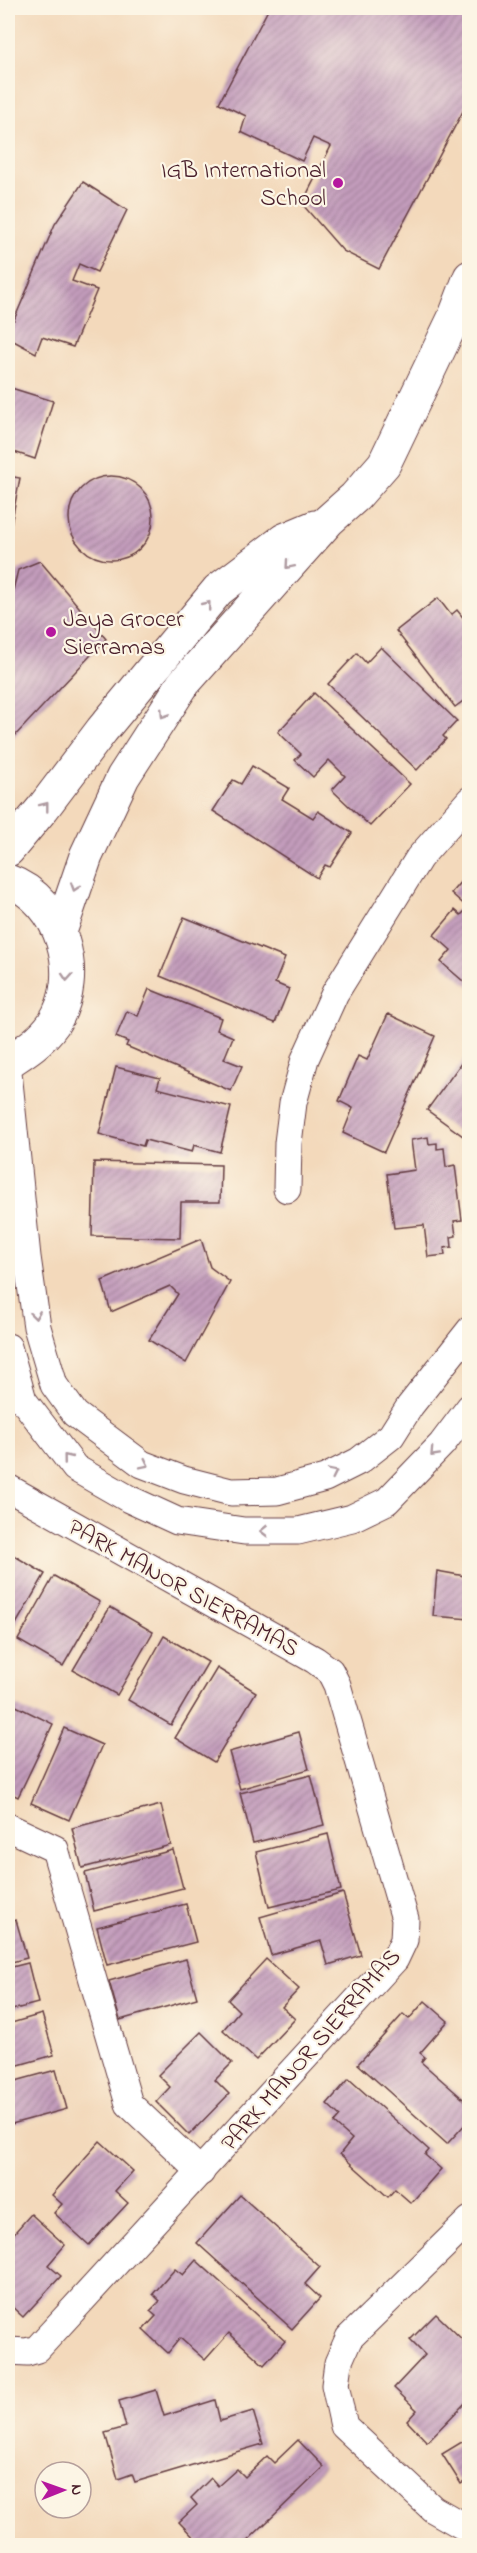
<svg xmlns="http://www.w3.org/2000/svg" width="477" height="2553" font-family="'Indie Flower',sans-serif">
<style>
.building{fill:url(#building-hatch)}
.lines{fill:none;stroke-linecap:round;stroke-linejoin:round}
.street-casing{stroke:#633b41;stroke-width:29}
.secondary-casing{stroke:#633b41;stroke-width:35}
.street{stroke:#fff;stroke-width:27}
.secondary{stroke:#fff;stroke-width:33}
.oneway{stroke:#ae9aa0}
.poi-dot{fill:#b5179e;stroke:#fcf5e5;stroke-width:2}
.labels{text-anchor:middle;stroke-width:4.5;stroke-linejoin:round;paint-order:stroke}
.poi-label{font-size:24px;fill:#4a1f2b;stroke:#fcf5e5;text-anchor:end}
.street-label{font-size:24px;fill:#4a1f2b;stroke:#fcf5e5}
</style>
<defs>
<pattern id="building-hatch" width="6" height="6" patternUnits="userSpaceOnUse" patternTransform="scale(1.5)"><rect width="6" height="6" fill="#c39cbc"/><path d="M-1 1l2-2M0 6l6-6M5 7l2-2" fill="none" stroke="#a07f99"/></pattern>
</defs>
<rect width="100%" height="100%" fill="#fcf5e5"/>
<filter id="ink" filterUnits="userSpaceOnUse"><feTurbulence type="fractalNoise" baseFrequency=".0167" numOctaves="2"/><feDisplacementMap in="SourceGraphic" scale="12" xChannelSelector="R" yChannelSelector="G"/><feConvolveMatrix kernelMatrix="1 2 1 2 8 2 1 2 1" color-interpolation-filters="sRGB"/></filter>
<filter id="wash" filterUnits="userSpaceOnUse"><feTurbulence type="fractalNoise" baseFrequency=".008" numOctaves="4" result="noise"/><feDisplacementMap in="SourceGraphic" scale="24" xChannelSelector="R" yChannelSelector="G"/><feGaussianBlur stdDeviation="1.35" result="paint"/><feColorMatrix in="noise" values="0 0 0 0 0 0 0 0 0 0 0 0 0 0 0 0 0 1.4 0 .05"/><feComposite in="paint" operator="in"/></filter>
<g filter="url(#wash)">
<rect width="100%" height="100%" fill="#f3d9bb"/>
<g id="blocks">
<!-- building -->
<g class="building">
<polygon points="269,8 470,8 470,98 379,269 343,251 302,204 331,146 313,138 302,161 241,132 246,116 219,103"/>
<polygon points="83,182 127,210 97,272 79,264 72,281 97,290 73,347 42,337 36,353 8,338 8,317 14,320 55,224"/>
<polygon points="8,387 53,401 35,459 8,450"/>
<polygon points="8,476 20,478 9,535 8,535"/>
<circle cx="111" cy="518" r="42"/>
<polygon points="40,561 106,639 11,740 8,739 8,610 18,570"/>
<polygon points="438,598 451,615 457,610 470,626 470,702 466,699 455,707 396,631"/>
<polygon points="381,647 457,721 443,736 446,739 417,770 328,684 357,653 366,663"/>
<polygon points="314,693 410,784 370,826 332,790 345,776 329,760 313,777 295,760 301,754 278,732"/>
<polygon points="252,766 289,788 282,799 313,818 318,811 352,833 330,867 325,865 317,878 213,811 233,780 241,784"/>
<polygon points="468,873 470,874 470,987 441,962 451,950 434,935 455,910 461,915 468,908 451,893"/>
<polygon points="184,917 285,958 275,983 289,989 275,1023 160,976"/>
<polygon points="149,989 221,1018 217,1030 233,1037 224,1059 242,1066 231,1091 126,1046 128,1042 116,1037 127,1011 138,1016"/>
<polygon points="388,1014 435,1036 384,1152 343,1133 353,1108 339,1101 358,1056 367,1060"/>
<polygon points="470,1051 470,1141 427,1110"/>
<polygon points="116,1067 160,1078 157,1088 231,1107 220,1152 194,1145 192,1152 145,1140 143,1146 99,1134"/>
<polygon points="428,1137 429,1144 437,1143 437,1149 444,1148 446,1167 455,1165 462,1220 454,1221 456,1236 451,1237 452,1247 444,1248 445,1255 428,1257 424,1225 394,1228 387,1174 415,1170 411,1140"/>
<polygon points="94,1162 221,1165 220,1202 181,1202 180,1238 92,1236"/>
<polygon points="201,1239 210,1267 230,1282 186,1363 149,1340 178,1294 170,1286 111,1312 102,1281"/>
<polygon points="8,1552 45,1574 8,1638"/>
<polygon points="437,1571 470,1577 470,1619 433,1616"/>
<polygon points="54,1576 100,1602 63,1666 18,1640"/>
<polygon points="110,1607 153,1632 117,1695 73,1670"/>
<polygon points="164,1636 208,1662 171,1725 128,1700"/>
<polygon points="217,1668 256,1692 214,1762 175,1738"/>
<polygon points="14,1705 53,1724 18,1797 8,1792 8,1718"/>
<polygon points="64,1728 102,1745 69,1820 31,1803"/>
<polygon points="299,1732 309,1769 240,1789 229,1752"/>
<polygon points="311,1775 324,1825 253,1843 240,1793"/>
<polygon points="161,1805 171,1845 82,1868 72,1828"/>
<polygon points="328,1834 341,1890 269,1907 256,1852"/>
<polygon points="173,1850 183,1888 94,1911 85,1873"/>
<polygon points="343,1893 361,1955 328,1965 321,1941 271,1955 260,1917"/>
<polygon points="186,1904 196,1942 107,1965 97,1927"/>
<polygon points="16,1920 27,1958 8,1963 8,1922"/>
<polygon points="186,1959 197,1998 120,2020 109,1981"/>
<polygon points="266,1959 299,1989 282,2007 295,2019 256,2060 223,2030 239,2011 228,2000"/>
<polygon points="28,1963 38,2003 8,2011 8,1968"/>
<polygon points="425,2001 448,2021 420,2053 425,2057 421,2062 470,2105 470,2119 447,2144 358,2064 403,2014 409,2019"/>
<polygon points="42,2014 54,2055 8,2068 8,2024"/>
<polygon points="201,2032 232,2063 215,2080 229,2094 189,2135 156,2102 170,2087 158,2075"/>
<polygon points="56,2070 67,2109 8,2125 8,2083"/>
<polygon points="349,2079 429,2150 425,2155 441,2169 411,2203 395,2189 388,2197 340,2154 352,2139 334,2123 340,2116 327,2104"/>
<polygon points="100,2141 133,2171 115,2191 128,2203 89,2245 54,2213 62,2204 52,2195"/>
<polygon points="240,2195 320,2267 305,2284 320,2298 292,2329 197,2243"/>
<polygon points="31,2214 65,2245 48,2265 61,2276 23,2317 8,2303 8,2240"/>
<polygon points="196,2260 285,2341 264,2365 229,2333 205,2360 180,2338 168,2353 143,2330 156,2316 150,2311 160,2301 153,2294 175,2269 183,2275"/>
<polygon points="436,2314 470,2347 470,2398 427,2442 407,2421 417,2410 394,2388 425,2355 410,2340"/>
<polygon points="156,2390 164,2416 215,2400 220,2421 253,2411 263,2444 135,2482 132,2474 118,2479 105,2433 126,2427 119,2401"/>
<polygon points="470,2437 470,2478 461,2484 442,2454"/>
<polygon points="298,2440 324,2467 242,2546 202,2546 179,2522 197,2505 191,2498 211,2478 218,2486 237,2469 245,2477 267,2456 274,2463"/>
</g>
</g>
</g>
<g filter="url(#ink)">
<use href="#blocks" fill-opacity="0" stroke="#633b41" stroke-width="1.5"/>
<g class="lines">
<!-- street casing -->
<g class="street-casing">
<g id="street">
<polyline points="8,1072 27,1257 37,1327 54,1385 75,1414 142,1464 184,1480 231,1492 277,1491 325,1478 359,1461 391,1436 410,1406 470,1330"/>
<polyline points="287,1189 288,1143 293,1103 305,1059 335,993 419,858 470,800"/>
<polyline points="8,1347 23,1400 75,1468 129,1499 177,1521 244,1531 298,1531 352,1518 387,1501 442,1444 470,1407"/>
<polyline points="8,1488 315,1660 330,1671 337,1685 405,1919 404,1940 395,1959 37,2349 27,2352 8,2351"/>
<polyline points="8,1827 55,1849 129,2104 201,2172"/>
<polyline points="470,2220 349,2338 338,2363 335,2385 344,2426 433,2509 470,2530"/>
</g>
</g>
<!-- secondary casing -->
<g class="secondary-casing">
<g id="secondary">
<polyline points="8,850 43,808 102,730 218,590 284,540 315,527"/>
<path d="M8,881C62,900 85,976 53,1024C41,1041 25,1051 8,1062"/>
<polyline points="60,932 86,856 123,777 183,684 328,521 355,497 384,464 455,316 470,277"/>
</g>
</g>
<!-- street -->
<use href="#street" class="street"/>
<!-- secondary -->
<use href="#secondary" class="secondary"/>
</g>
<!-- one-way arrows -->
<defs><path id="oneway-chevron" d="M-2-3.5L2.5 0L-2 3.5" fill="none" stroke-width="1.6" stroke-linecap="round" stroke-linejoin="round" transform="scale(1.5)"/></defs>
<g class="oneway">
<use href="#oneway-chevron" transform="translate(289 565) rotate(131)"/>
<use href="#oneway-chevron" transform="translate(207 605) rotate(-51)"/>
<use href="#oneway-chevron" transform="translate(164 714) rotate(123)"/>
<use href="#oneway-chevron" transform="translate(45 806) rotate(-52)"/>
<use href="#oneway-chevron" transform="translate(75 887) rotate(108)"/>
<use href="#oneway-chevron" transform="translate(67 977) rotate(94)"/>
<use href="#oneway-chevron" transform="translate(35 1315) rotate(82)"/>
<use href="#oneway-chevron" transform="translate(434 1453) rotate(133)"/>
<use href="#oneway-chevron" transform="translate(67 1458) rotate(-129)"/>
<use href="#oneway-chevron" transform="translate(145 1464) rotate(26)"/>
<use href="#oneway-chevron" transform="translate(333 1473) rotate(-26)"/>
<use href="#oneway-chevron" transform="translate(264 1531) rotate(179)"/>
</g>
</g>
<!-- markers -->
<g class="poi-dot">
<circle cx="338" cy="183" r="6"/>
<circle cx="51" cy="632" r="6"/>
</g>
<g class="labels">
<!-- poi labels -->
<g class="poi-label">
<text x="326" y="177">IGB International<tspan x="326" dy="28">School</tspan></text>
<text x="63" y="626" text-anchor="start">Jaya Grocer<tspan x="63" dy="28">Sierramas</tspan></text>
</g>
<!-- street labels -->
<g class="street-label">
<text transform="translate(184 1587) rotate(29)" y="8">PARK MANOR SIERRAMAS</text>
<text transform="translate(310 2049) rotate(-49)" y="8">PARK MANOR SIERRAMAS</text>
</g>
</g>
<!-- margin -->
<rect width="477" height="2553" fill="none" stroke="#fcf5e5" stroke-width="30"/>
<!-- north arrow -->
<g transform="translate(63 2490) rotate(89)"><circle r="28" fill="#fcf5e5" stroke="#b59f9b" stroke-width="1.5"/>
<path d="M0-4.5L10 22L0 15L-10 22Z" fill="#b5179e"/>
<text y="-9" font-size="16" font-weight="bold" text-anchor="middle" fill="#4a1f2b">N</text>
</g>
</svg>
